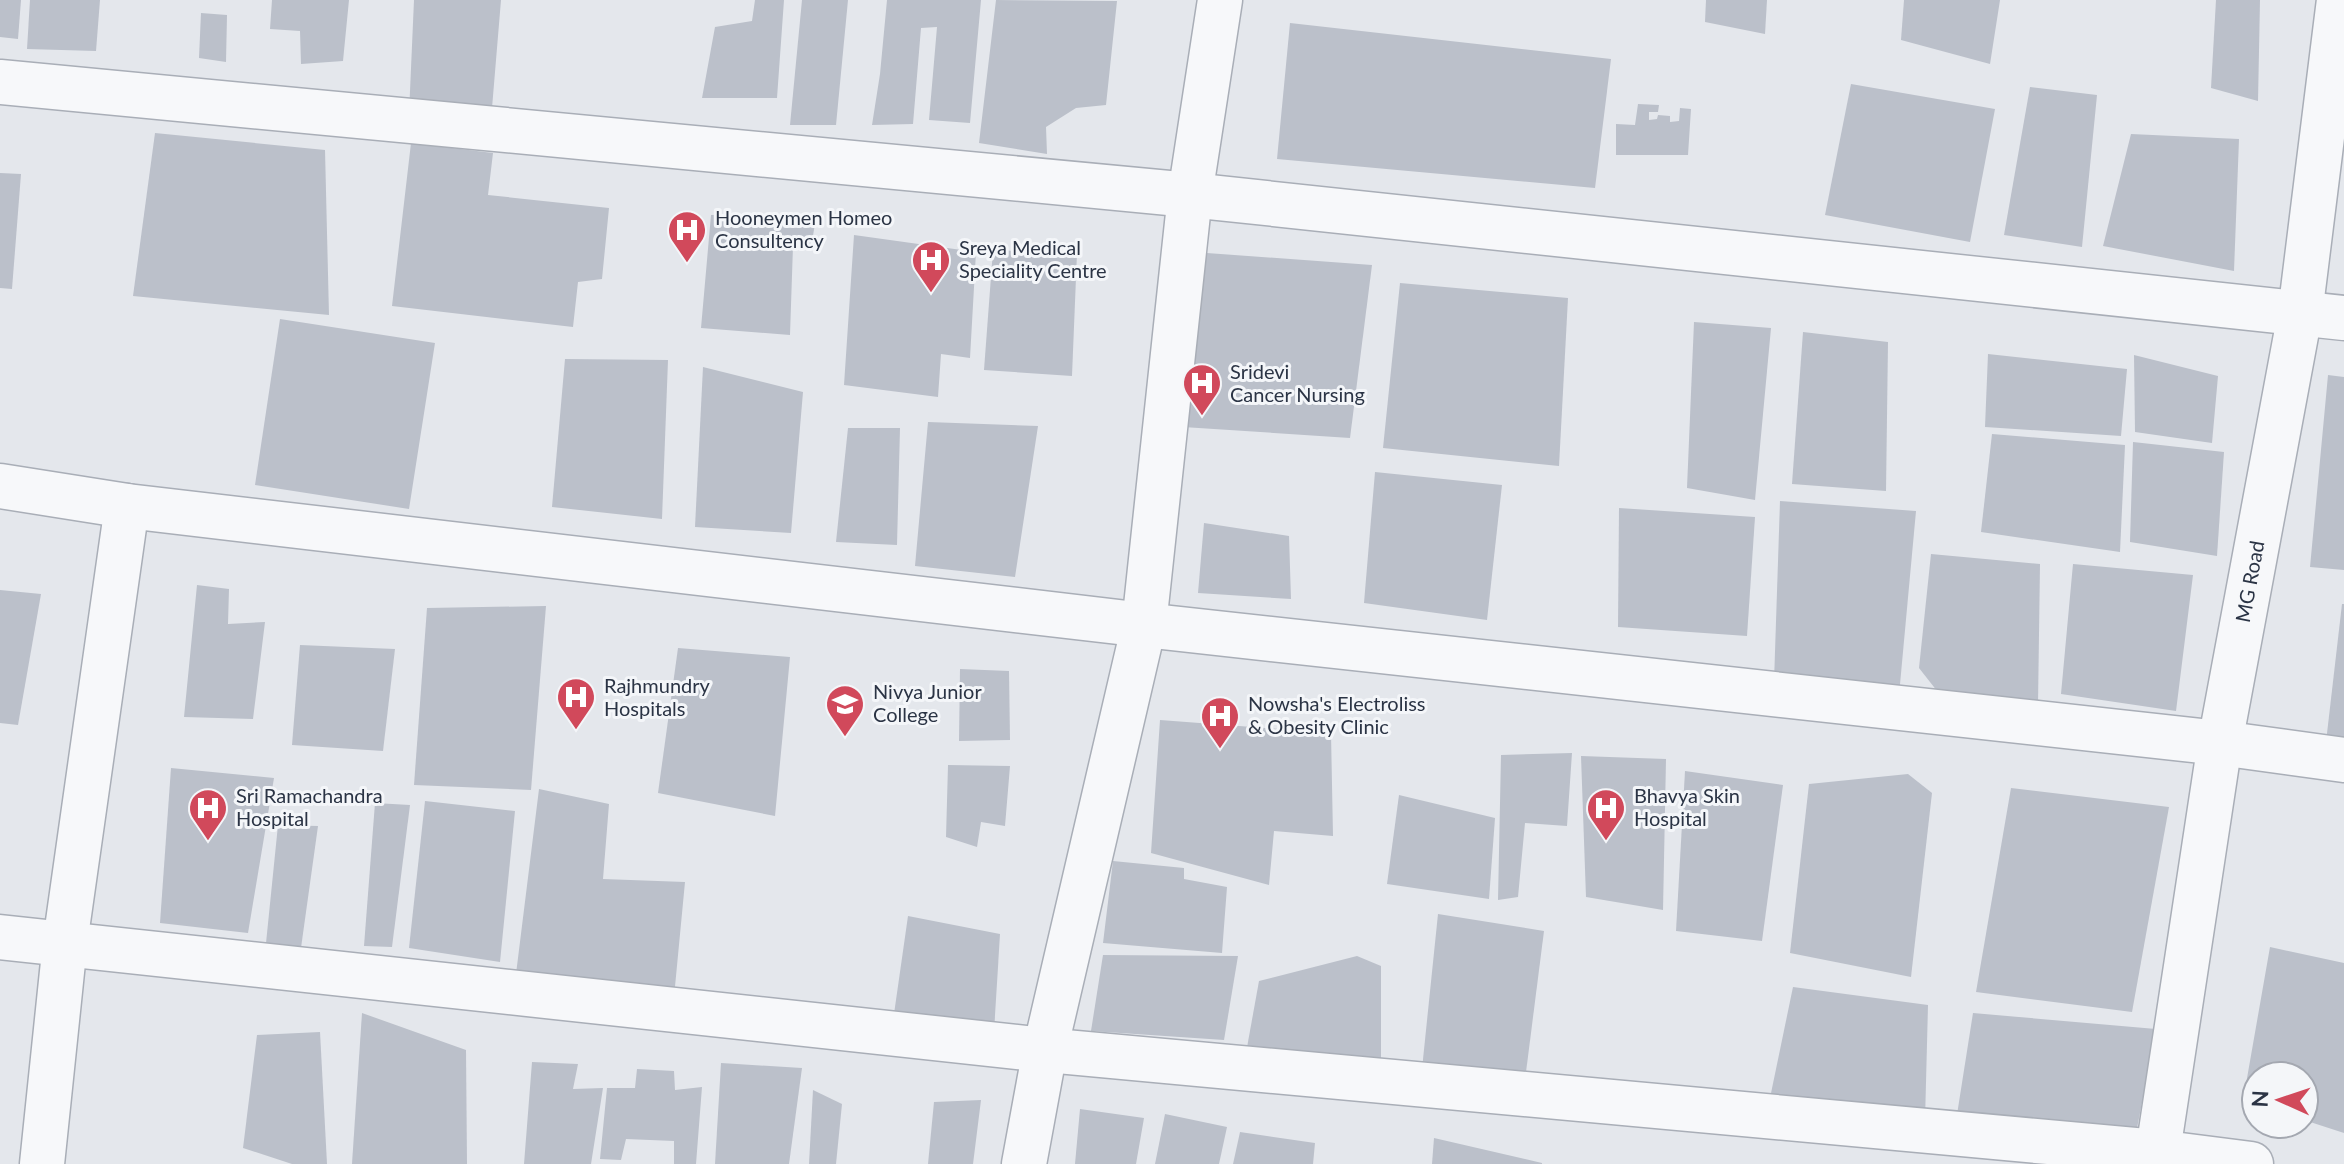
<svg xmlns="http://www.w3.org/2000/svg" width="2344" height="1164" font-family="Lato,sans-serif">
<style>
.building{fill:#bbc0ca}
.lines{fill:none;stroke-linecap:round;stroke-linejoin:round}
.minor-casing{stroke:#a9aeb7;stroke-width:47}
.minor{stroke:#f7f8fa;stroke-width:44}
.labels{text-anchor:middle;stroke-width:6;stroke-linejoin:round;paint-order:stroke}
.poi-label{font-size:20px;fill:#2b3445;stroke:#f4f6f9;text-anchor:start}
.street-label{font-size:20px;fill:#2b3445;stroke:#f4f6f9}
</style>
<rect width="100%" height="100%" fill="#e4e7ec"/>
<!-- building -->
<g class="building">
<polygon points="0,0 21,0 18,39 0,37"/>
<polygon points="30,0 100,0 96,51 27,49"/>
<polygon points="272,0 349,0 343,61 301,64 300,31 270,29"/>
<polygon points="414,0 501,0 491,120 409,114"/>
<polygon points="755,0 784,0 777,98 702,98 715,27 752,21"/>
<polygon points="802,0 848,0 836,125 790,125"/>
<polygon points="887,0 981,0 970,123 929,120 937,27 921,28 913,124 872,125 880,74"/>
<polygon points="996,0 1117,1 1106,105 1076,108 1046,127 1047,154 979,143"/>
<polygon points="1706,0 1767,0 1765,34 1705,22"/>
<polygon points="1904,0 2000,0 1990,64 1901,40"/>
<polygon points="2216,0 2260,0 2258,101 2211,88"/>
<polygon points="201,13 227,15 226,62 199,58"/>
<polygon points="1290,23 1611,59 1595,188 1277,159"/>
<polygon points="1851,84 1995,109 1970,242 1825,215"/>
<polygon points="2030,87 2097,95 2082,247 2004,235"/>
<polygon points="1638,104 1659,105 1658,112 1649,112 1649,120 1657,119 1658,115 1670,116 1670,122 1679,121 1680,108 1691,109 1688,155 1616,155 1616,124 1635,125"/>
<polygon points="155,133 325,150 329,315 133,296"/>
<polygon points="2131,134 2239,139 2234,271 2103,246"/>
<polygon points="411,143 493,153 488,195 609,208 602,279 578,282 573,327 392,306"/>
<polygon points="0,173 21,174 12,289 0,288"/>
<polygon points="766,214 765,225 815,224 811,247 793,246 790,335 701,328 711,215"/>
<polygon points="854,235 976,252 970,358 941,354 938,397 844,385"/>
<polygon points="993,250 1077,253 1072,376 984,370"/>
<polygon points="1193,252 1372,265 1350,438 1183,427"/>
<polygon points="1400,283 1568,298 1559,466 1383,448"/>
<polygon points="280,319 435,343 409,509 255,485"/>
<polygon points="1694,322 1771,328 1755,500 1687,488"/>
<polygon points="1803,332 1888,342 1886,491 1792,484"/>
<polygon points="1988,354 2127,369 2121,436 1985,427"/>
<polygon points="2134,355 2218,376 2212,443 2135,432"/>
<polygon points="565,359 668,360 662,519 552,507"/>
<polygon points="703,367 803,392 791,533 695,527"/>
<polygon points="2328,375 2344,377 2344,570 2310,567"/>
<polygon points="928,422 1038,426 1015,577 915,566"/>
<polygon points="848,428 900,428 897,545 836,542"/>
<polygon points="1992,434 2125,445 2120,552 1981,532"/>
<polygon points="2133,442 2224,452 2217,556 2130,542"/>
<polygon points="1375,472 1502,485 1487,620 1364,603"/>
<polygon points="1780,501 1916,511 1899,695 1774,682"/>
<polygon points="1619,508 1755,517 1747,636 1618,627"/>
<polygon points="1204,523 1289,536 1291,599 1198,593"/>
<polygon points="1931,554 2040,564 2038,704 1941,696 1919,668"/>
<polygon points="2073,564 2193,575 2176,711 2061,694"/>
<polygon points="197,585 229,589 228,624 265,622 253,719 184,717"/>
<polygon points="0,590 41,594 18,725 0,723"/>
<polygon points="2342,604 2344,604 2344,745 2326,742"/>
<polygon points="546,606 531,790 414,785 427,608"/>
<polygon points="300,645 395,649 383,751 292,745"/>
<polygon points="678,648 790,657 775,816 658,793"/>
<polygon points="960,669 1009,671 1010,740 959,741"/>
<polygon points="1160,720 1331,733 1333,836 1274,831 1269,885 1151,853"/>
<polygon points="1572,753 1567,826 1525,823 1518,897 1498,900 1501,755"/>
<polygon points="1581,756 1666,759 1663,910 1586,897"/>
<polygon points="948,765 1010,766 1005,826 981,822 977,847 946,837"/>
<polygon points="171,768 274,778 248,933 160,923"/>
<polygon points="1685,771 1783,785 1762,941 1676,931"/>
<polygon points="1908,774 1932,793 1911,977 1790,953 1809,784"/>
<polygon points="2011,788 2169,807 2132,1012 1976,992"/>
<polygon points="539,789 609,804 603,879 685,882 674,997 515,982"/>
<polygon points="1399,795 1495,818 1489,899 1387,884"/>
<polygon points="425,801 515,811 500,962 409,948"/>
<polygon points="375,803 410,805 392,947 364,946"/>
<polygon points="278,825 318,826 300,955 265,953"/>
<polygon points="1113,861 1184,868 1184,879 1227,887 1222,953 1103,943"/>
<polygon points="1438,914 1544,931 1525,1080 1422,1069"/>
<polygon points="908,916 1000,934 994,1032 893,1021"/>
<polygon points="2270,947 2344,963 2344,1133 2304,1120 2304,1076 2256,1076 2256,1105 2243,1101"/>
<polygon points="1103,955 1238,956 1224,1040 1091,1031"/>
<polygon points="1357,956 1381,966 1381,1064 1246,1053 1259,981"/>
<polygon points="1793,987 1928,1005 1925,1121 1770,1098"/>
<polygon points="362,1013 466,1050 467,1164 352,1164"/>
<polygon points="1973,1013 2156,1029 2134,1144 1956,1121"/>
<polygon points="320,1032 327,1164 292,1164 243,1148 257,1035"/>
<polygon points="532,1062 578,1064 573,1089 603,1088 591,1164 524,1164"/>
<polygon points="721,1063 802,1068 789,1164 715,1164"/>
<polygon points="637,1069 674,1071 675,1090 702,1087 696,1164 674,1164 674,1141 626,1139 621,1160 600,1159 607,1088 635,1088"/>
<polygon points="813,1090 842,1104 836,1164 809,1164"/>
<polygon points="981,1100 973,1164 928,1164 934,1102"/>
<polygon points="1080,1109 1144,1118 1136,1164 1075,1164"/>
<polygon points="1165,1114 1227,1127 1219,1164 1155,1164"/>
<polygon points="1240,1132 1315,1143 1313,1164 1233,1164"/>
<polygon points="1434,1138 1542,1163 1542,1164 1432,1164"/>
</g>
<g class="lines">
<!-- minor casing -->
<g class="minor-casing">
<g id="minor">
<polyline points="0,82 1190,195 2344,318"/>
<polyline points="0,486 127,506 1144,625 2220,743 2344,760"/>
<polyline points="0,937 1045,1050 2157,1152 2251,1164"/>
<polyline points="42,1164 65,943 127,506"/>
<polyline points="1024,1164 1045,1050 1144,625 1190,195 1220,0"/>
<path id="s1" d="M2156,1164L2220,743L2300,314L2339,0"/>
</g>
</g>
<!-- minor -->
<use href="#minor" class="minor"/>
</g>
<!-- icons -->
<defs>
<g id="hospital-pin" transform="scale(2)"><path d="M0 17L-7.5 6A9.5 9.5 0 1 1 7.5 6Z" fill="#d1495b" stroke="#f4f6f9"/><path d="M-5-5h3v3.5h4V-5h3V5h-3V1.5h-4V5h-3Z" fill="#fff"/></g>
<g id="university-pin" transform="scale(2)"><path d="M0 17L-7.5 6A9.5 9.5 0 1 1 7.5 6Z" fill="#d1495b" stroke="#f4f6f9"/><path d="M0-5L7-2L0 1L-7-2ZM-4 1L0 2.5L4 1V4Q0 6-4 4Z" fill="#fff"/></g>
</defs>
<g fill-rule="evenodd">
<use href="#hospital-pin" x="687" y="230"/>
<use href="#hospital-pin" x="931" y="260"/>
<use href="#hospital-pin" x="1202" y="383"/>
<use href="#hospital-pin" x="576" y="697"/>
<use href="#university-pin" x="845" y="704"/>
<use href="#hospital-pin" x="1220" y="716"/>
<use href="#hospital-pin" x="208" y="808"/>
<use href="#hospital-pin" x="1606" y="808"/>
</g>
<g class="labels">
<!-- poi labels -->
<g class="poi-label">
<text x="715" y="225">Hooneymen Homeo<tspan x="715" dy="23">Consultency</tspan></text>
<text x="959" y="255">Sreya Medical<tspan x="959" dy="23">Speciality Centre</tspan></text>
<text x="1230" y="379">Sridevi<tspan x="1230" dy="23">Cancer Nursing</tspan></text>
<text x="604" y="693">Rajhmundry<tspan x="604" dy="23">Hospitals</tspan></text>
<text x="873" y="699">Nivya Junior<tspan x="873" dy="23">College</tspan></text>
<text x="1248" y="711">Nowsha's Electroliss<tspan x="1248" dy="23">&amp; Obesity Clinic</tspan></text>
<text x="236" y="803">Sri Ramachandra<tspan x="236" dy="23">Hospital</tspan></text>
<text x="1634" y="803">Bhavya Skin<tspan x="1634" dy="23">Hospital</tspan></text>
</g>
<!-- street labels -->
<g class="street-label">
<text dy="7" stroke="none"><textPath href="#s1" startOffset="590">MG Road</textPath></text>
</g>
</g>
<!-- north arrow -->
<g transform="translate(2280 1100) rotate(273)"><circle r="38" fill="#f4f6f9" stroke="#a4a8b1" stroke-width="2"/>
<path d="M0-6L14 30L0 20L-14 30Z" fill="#d1495b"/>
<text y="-12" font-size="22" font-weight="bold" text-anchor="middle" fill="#2b3445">N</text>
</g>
</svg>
